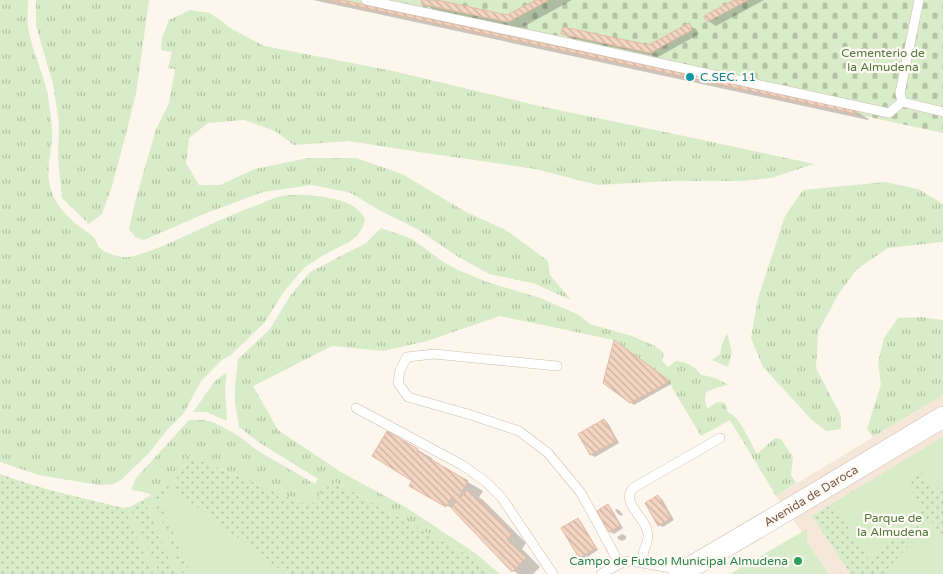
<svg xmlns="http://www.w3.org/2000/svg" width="943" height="574" font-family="'Varela Round',sans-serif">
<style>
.residential{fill:#f5e8da}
.grass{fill:url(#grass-tufts)}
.cemetery{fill:url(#cemetery-stones)}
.park{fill:url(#park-dots)}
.garden{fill:#d8ecc9}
.shadow{fill:#0003}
.building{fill:url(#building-back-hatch);stroke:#e6bba3}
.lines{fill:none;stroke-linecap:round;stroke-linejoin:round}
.service-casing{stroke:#d1beb0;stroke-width:10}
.tertiary-casing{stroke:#d1beb0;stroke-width:22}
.service{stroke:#fff;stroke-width:9}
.tertiary{stroke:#fff;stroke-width:21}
.culture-dot{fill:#0f9aa8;stroke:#fffaf3;stroke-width:2}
.leisure-dot{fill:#2e9e5b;stroke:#fffaf3;stroke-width:2}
.labels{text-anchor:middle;stroke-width:4.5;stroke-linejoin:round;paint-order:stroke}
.park-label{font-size:12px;fill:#537a41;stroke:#fffaf3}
.culture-label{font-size:12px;fill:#0d838f;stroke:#fffaf3;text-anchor:start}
.street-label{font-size:12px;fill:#7a5c4d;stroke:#fffaf3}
.leisure-label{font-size:12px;fill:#27864d;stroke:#fffaf3;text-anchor:end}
</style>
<defs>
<pattern id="grass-tufts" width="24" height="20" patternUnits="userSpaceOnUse" patternTransform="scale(1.25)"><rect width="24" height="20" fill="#d8ecc9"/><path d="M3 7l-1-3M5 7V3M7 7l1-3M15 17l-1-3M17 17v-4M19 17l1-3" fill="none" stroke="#b4c2a5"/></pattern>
<pattern id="cemetery-stones" width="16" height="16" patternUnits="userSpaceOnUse" patternTransform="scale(1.25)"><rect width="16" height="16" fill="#d8ecc9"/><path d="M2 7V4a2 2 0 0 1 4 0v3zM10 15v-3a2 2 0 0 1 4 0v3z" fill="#b4c2a5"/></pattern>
<pattern id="park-dots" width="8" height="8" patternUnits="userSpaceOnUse" patternTransform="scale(1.25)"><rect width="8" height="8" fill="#d8ecc9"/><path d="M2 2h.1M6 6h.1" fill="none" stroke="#b4c2a5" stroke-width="1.8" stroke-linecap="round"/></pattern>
<pattern id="building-back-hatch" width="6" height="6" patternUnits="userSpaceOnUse" patternTransform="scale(1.25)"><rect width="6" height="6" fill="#f3d5c3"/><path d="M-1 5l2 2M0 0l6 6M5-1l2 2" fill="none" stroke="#cab0a1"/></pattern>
</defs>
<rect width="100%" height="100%" fill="#fdf6ec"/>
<!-- residential -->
<polygon class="residential" points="943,395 943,574 829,574 807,542 807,530 802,532 776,496"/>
<!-- grass -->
<g class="grass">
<path d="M0,0H28C28,9 27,18 28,27C32,53 46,77 49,103C50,113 52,123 52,133C52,154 44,173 52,193C59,211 75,224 90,234C98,240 96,244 101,249C106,253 116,256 122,257C132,259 155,249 165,245C194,232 223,218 252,207C260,204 269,200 277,197C294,193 313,195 330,198C345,201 356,205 365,218L363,227L357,236L349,242L320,257L304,268L283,293L265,322L232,354L222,360L201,381L184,413L167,430L149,453L121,480L114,484L100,485L81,482L39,475L0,462Z"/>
<polygon points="36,0 149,0 136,94 122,149 112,186 102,214 89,224 62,198 58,156 59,123 53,84 36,26"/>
<polygon points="190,10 210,13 232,29 264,46 393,71 539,106 684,136 814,164 771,178 741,181 669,181 598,185 535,169 419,152 349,141 294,145 275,131 244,120 208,123 189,138 186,163 199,185 220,185 255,169 308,158 356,158 402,174 466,212 506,230 548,261 550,275 571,300 533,283 489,274 457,256 417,229 379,210 351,193 312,185 263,192 204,214 144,240 135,237 129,229 135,202 156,129 169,103 175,69 168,68 172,52 161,50 162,38 169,20"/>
<polygon points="885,182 918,189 943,204 943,242 888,248 857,269 838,295 818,332 816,368 841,416 841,429 826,431 811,419 763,367 751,338 758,298 785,216 803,190"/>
<path d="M381,228L412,239L442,261L458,270L484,281L540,298L577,314L590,324L632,336L655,346L664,353L662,361L668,367L676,361C687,362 695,366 701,375C712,376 719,379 728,385L716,388L706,392L705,400L707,408L718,402L725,403L728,412C740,417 750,442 757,454L775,438L781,439L793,457L791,475L796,483L776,496L730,420L701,436L667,379L614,340L500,316L427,341L383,351L332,346L253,386L278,430L341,472L407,508L475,553L500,574H491L471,557L333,481L310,506L187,455L174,483L152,495L144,492L131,490L136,478L189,420H204L215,423L236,434L258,451L315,484L318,479L260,443L239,427L235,403V386L238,359L270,329L290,296L310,272L366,243Z"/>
<polygon points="922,317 943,320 943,395 873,437 867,429 881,384 878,363 884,338 898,318"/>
<polygon points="727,333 732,352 728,367 712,360 720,354 722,344"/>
<polygon points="227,372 225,388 227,421 206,412 193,412 215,381"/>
</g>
<!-- cemetery -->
<polygon class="cemetery" points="328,0 943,0 943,133"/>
<!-- park -->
<g class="park">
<polygon points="943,437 943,574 851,574 812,516"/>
<path d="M187,455L310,506L333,481L471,557L491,574H0V474C40,489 82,498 124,508L130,507L174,483Z"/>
</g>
<!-- garden -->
<g class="garden">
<polygon points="943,437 943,483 934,492 921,471 907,481 921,507 870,562 833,504"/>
<polygon points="173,489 286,574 190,574 159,498"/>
<polygon points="152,495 183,574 175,574 144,499"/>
<polygon points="130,507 160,574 153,574 124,508"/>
<polygon points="932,521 943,539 943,574 890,574 887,569"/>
<polygon points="807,529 807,542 829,574 730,574"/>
</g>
<!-- shadow -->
<g class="shadow">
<polygon points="313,0 336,0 857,112 869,119 868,120"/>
<polygon points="423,0 431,0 507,17 538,0 572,0 521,28 434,10 423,3"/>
<polygon points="738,0 764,0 716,26 708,21"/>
<polygon points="688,25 696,29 699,34 658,57 570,38 563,34 649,47"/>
<polygon points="618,344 670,382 671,384 634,405 630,402"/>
<polygon points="604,420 608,423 619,443 595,457 591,455 580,435"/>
<polygon points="388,433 432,458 431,460 483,491 479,497 483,500 526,543 522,549 540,567 533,574 519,574 513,571 455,510 411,485 414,480"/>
<polygon points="658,497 662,499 674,520 663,527 659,525"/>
<polygon points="608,506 611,508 623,528 614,534 610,532 599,511"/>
<polygon points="617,509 620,511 623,515 622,516 618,514 615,510"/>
<polygon points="578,520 581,522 598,550 584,559 580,557 563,528"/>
<polygon points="622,534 626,536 626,539 622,541 618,539 617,537"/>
</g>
<!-- building -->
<g class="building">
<polygon points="328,0 342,0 858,111 857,114"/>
<polygon points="422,0 437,0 507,15 536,0 549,0 508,22 421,4"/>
<polygon points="734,0 748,0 707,22 704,16"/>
<polygon points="689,23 692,30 650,53 561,34 563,27 649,45"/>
<polygon points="614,340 667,379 669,382 630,403 603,383"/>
<polygon points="604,419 616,441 590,455 578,434"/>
<polygon points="387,431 418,449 417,451 468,481 459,497 460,498 468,490 512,534 507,540 526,558 512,572 451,508 456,502 451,498 446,507 409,486 412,481 372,456"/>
<polygon points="658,495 671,518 658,526 645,503"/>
<polygon points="608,504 620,526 609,532 597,511"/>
<polygon points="578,518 596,548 579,558 561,528"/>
</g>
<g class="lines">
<!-- service casing -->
<g class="service-casing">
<g id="service">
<polyline points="366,0 540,37 889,113 902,102"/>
<polyline points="919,0 900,93 902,102 943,112"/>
<polyline points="557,366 434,354 407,357 400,370 398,383 408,397 471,415 519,431 548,453 581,493 610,546 619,564"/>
<polyline points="356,408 462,465 486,482 502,498 553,574"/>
<path d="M652,564C650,563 647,562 645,560C640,554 646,548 647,542C648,539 648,533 647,530C643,515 621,503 633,488L720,438"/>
<polyline points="601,574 623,562 631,561 682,570"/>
</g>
</g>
<!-- tertiary casing -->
<g class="tertiary-casing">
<polyline id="tertiary" points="679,574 813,495 943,417"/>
</g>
<!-- service -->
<use href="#service" class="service"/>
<!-- tertiary -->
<use href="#tertiary" class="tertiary"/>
</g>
<!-- markers -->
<circle class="culture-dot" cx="690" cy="77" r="5"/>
<circle class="leisure-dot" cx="798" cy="561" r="5"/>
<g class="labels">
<!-- park labels -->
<g class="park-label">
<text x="883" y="57">Cementerio de<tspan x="883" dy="14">la Almudena</tspan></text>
<text x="893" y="522">Parque de<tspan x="893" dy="14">la Almudena</tspan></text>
</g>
<!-- culture labels -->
<g class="culture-label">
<text x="700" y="81">C.SEC. 11</text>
</g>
<!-- street labels -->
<g class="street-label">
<text transform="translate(811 496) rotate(-31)" y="4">Avenida de Daroca</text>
</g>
<!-- leisure labels -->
<g class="leisure-label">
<text x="788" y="565">Campo de Futbol Municipal Almudena</text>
</g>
</g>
</svg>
